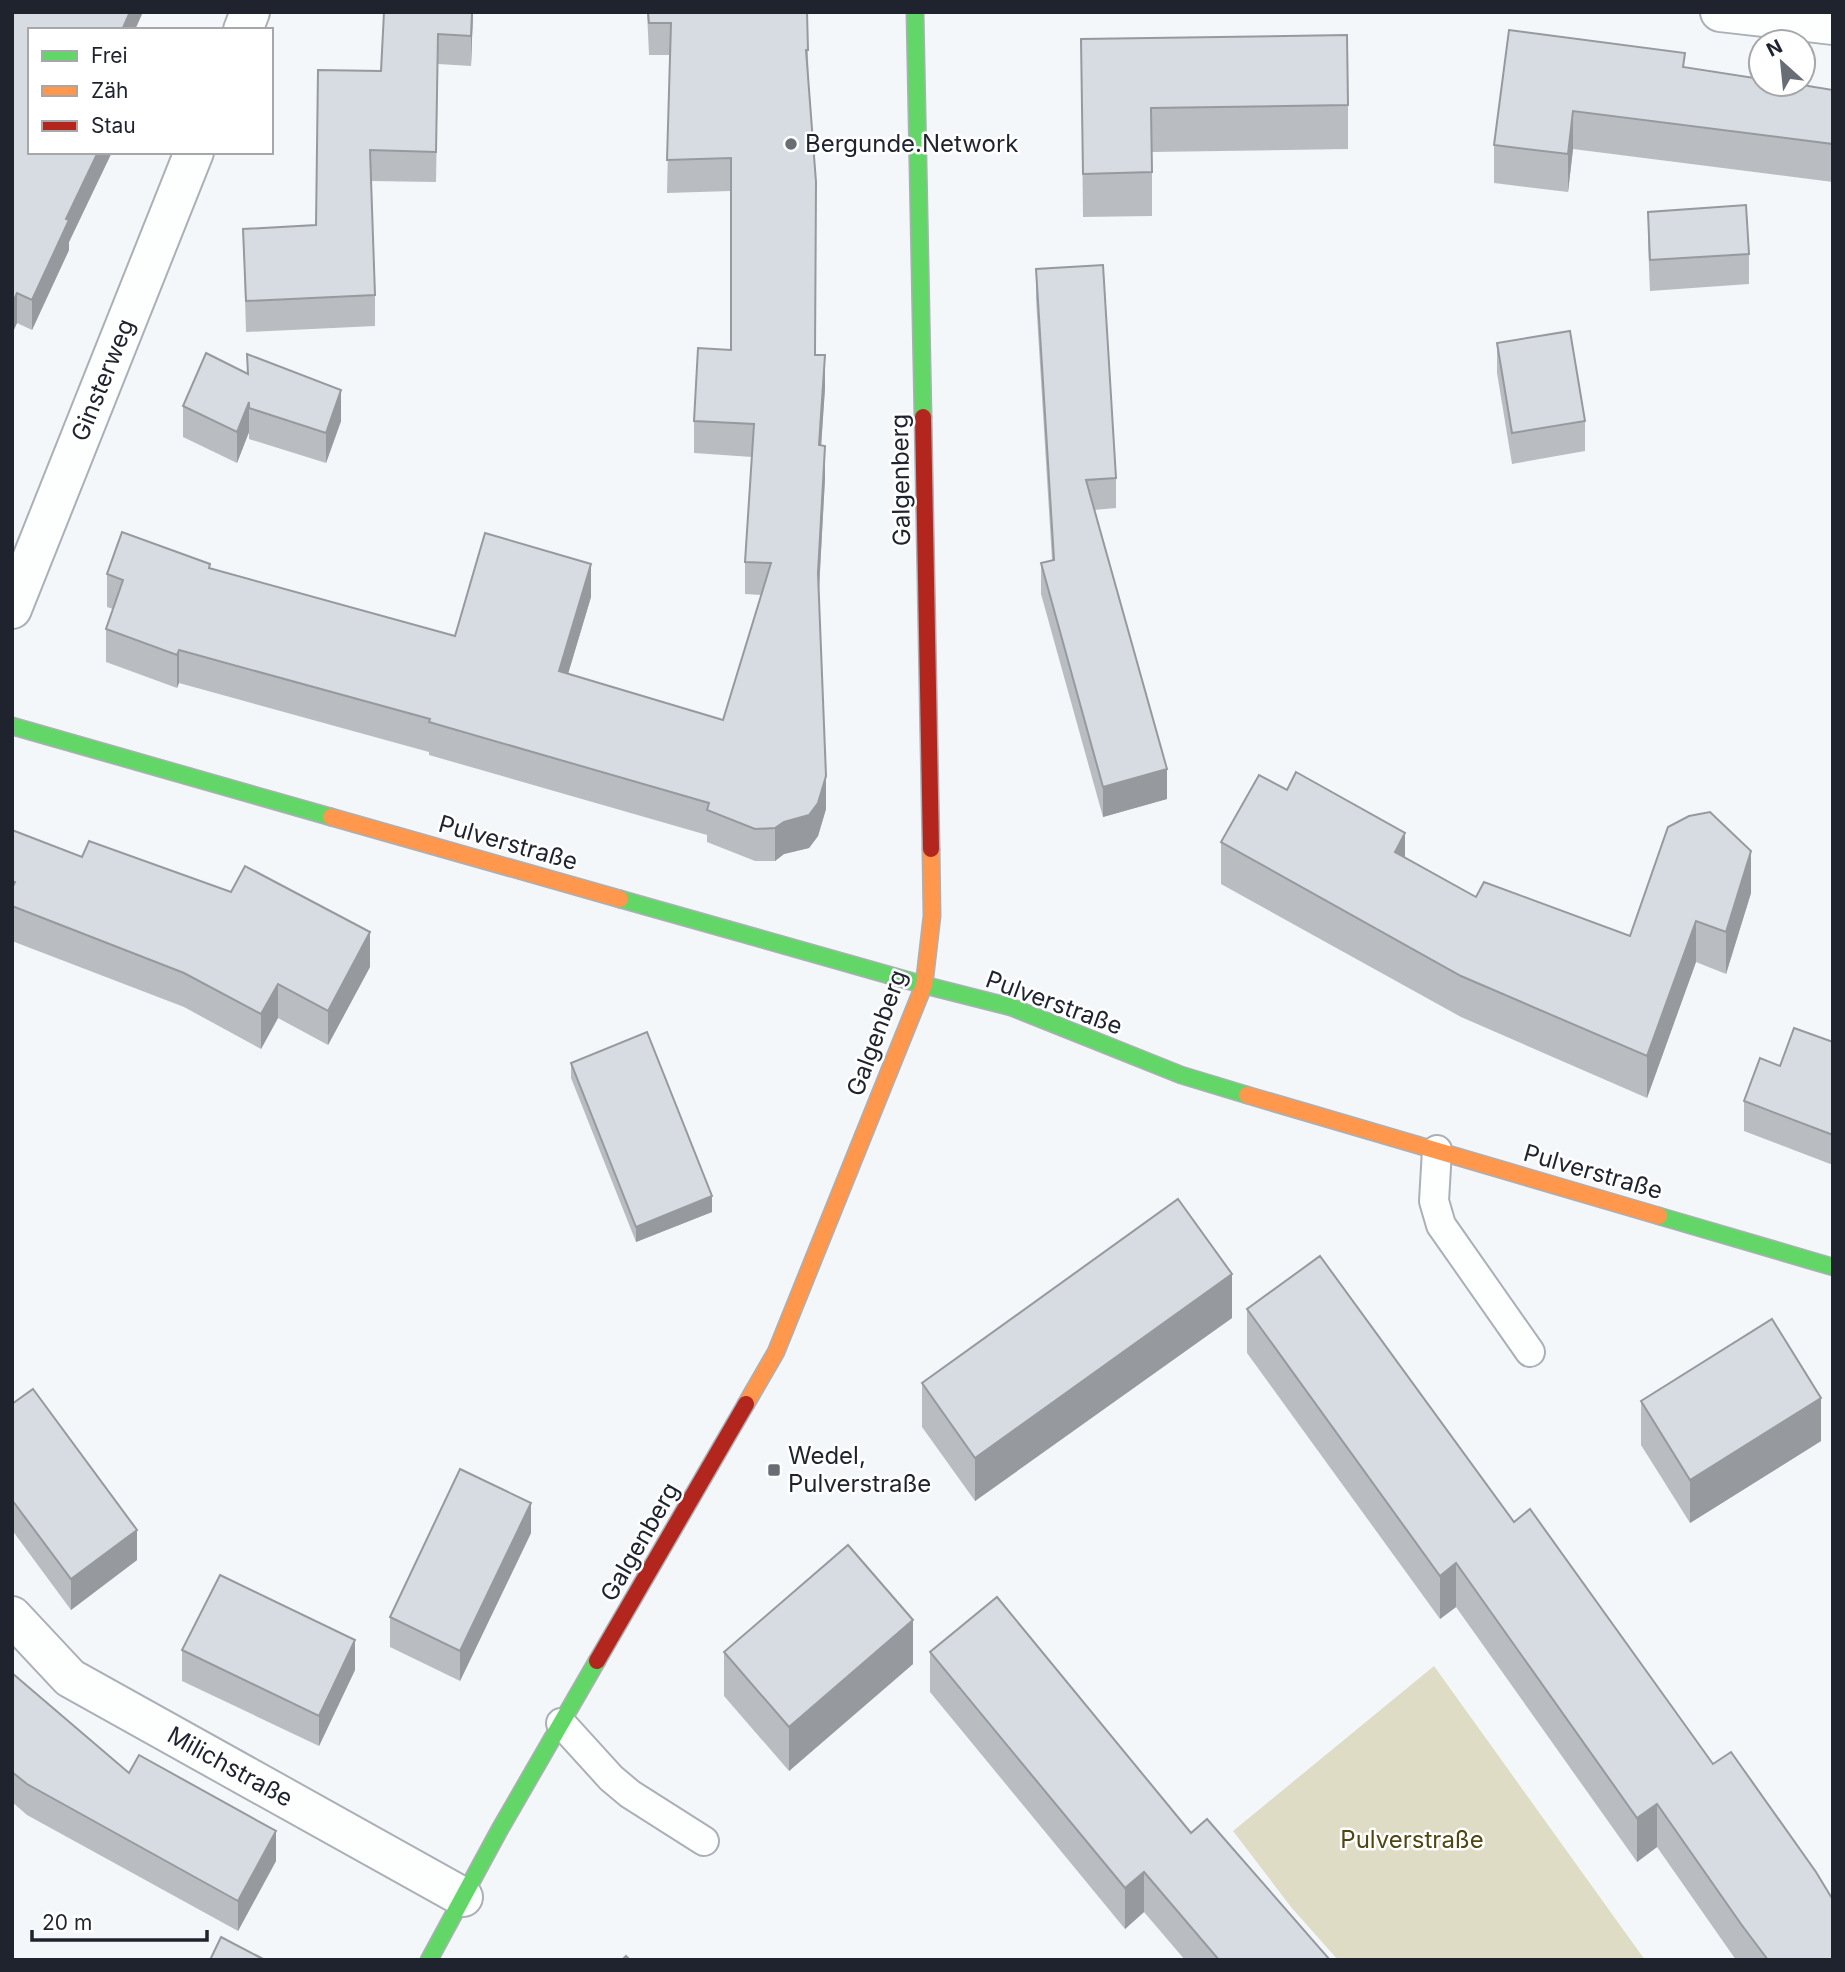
<svg xmlns="http://www.w3.org/2000/svg" width="1845" height="1972" font-family="Inter,sans-serif">
<style>
.green{fill:#dedcc5}
.lines{fill:none;stroke-linecap:round;stroke-linejoin:round}
.lane-casing{stroke:#abb0b6;stroke-width:32}
.street-casing{stroke:#abb0b6;stroke-width:42}
.fast-casing{stroke:#abb0b6;stroke-width:19}
.slow-casing{stroke:#abb0b6;stroke-width:19}
.jam-casing{stroke:#abb0b6;stroke-width:19}
.lane{stroke:#fdfefe;stroke-width:28}
.street{stroke:#fdfefe;stroke-width:38}
.fast{stroke:#63d668;stroke-width:16}
.slow{stroke:#ff974d;stroke-width:16}
.jam{stroke:#b3261e;stroke-width:16}
.wall{fill:#b9bdc2}
.shaded-wall{fill:#969a9e}
.building{fill:#d7dce2;stroke:#969a9e;stroke-width:2}
.poi-dot{fill:#696d75;stroke:#fff;stroke-width:2.5}
.labels{text-anchor:middle;stroke-width:5;stroke-linejoin:round;paint-order:stroke}
.poi-label{font-size:24px;fill:#1e232e;stroke:#fff;text-anchor:start}
.street-label{font-size:24px;fill:#1e232e;stroke:#fff}
.park-label{font-size:24px;fill:#4e4713;stroke:#fff}
</style>
<rect width="100%" height="100%" fill="#f4f7fa"/>
<!-- green -->
<polygon class="green" points="1434,1666 1645,1960 1338,1960 1291,1907 1233,1831"/>
<g class="lines">
<!-- lane casing -->
<g class="lane-casing">
<g id="lane">
<polyline points="1437,1150 1434,1201 1441,1225 1530,1352"/>
<polyline points="561,1723 611,1778 630,1794 704,1841"/>
</g>
</g>
<!-- street casing -->
<g class="street-casing">
<g id="street">
<polyline points="1720,12 1833,25"/>
<polyline points="243,30 250,12"/>
<polyline points="12,609 194,152"/>
<polyline points="12,1616 70,1678 463,1897"/>
</g>
</g>
<!-- fast casing -->
<g class="fast-casing">
<g id="fast">
<polyline points="915,12 923,417"/>
<polyline points="12,726 331,817"/>
<polyline points="620,899 924,985 1011,1007 1181,1075 1247,1095"/>
<polyline points="1659,1216 1833,1267"/>
<polyline points="429,1960 500,1829 597,1661"/>
</g>
</g>
<!-- slow casing -->
<g class="slow-casing">
<g id="slow">
<polyline points="331,817 620,899"/>
<polyline points="1247,1095 1659,1216"/>
<polyline points="746,1404 776,1352 924,985 932,916 931,849"/>
</g>
</g>
<!-- jam casing -->
<g class="jam-casing">
<g id="jam">
<polyline points="923,417 931,849"/>
<polyline points="597,1661 746,1404"/>
</g>
</g>
<!-- lane -->
<use href="#lane" class="lane"/>
<!-- street -->
<use href="#street" class="street"/>
<!-- fast -->
<use href="#fast" class="fast"/>
<!-- slow -->
<use href="#slow" class="slow"/>
<!-- jam -->
<use href="#jam" class="jam"/>
</g>
<!-- wall -->
<g class="wall">
<polygon points="384,12 473,12 471,66 438,64 436,182 371,181 375,295 375,326 246,332 243,229 316,225 381,71"/>
<polygon points="647,12 807,12 815,355 825,388 821,445 825,478 819,592 826,809 818,836 809,848 784,854 775,861 755,861 707,842 707,835 429,755 429,752 179,683 177,688 106,662 106,629 113,609 107,607 107,574 210,569 455,636 591,597 568,674 723,720 761,595 745,594 745,562 752,457 694,453 694,421 731,350 731,191 667,193 670,55 649,55"/>
<polygon points="1509,30 1685,67 1833,90 1833,182 1573,149 1568,192 1494,183 1494,145"/>
<polygon points="1081,39 1348,105 1348,149 1152,152 1152,216 1083,217"/>
<polygon points="30,152 112,152 69,242 69,250 32,330 17,323 12,334"/>
<polygon points="1648,212 1749,254 1749,284 1650,291 1648,242"/>
<polygon points="1036,269 1116,478 1116,508 1094,510 1167,799 1103,817 1041,594 1041,563 1052,560 1036,299"/>
<polygon points="1497,343 1585,421 1585,451 1512,464 1497,373"/>
<polygon points="247,354 341,421 326,463 249,439 249,432 237,463 183,437 183,406 247,374"/>
<polygon points="12,830 370,967 328,1045 278,1018 261,1049 184,1007 12,941"/>
<polygon points="1221,842 1405,857 1476,897 1630,936 1751,893 1726,974 1696,962 1647,1098 1461,1017 1221,884"/>
<polygon points="1833,1042 1833,1165 1744,1131 1744,1101 1780,1066"/>
<polygon points="571,1063 712,1212 636,1242 571,1078"/>
<polygon points="1247,1309 1514,1522 1713,1764 1833,1960 1736,1960 1657,1847 1637,1862 1456,1607 1440,1619 1247,1353"/>
<polygon points="1232,1318 975,1501 922,1427 922,1383"/>
<polygon points="1641,1401 1821,1441 1690,1523 1641,1445"/>
<polygon points="12,1404 137,1560 71,1610 12,1530"/>
<polygon points="1833,1440 1833,1486 1832,1484 1832,1441"/>
<polygon points="531,1533 460,1681 390,1647 390,1617"/>
<polygon points="182,1650 355,1670 319,1746 182,1681"/>
<polygon points="724,1652 913,1664 789,1771 724,1696"/>
<polygon points="930,1652 1191,1833 1330,1960 1185,1960 1144,1912 1125,1929 930,1692"/>
<polygon points="12,1673 129,1773 276,1861 238,1931 27,1815 12,1802"/>
</g>
<!-- shaded-wall -->
<g class="shaded-wall">
<polygon points="130,12 143,12 135,30 122,30"/>
<polygon points="472,12 473,12 471,66 471,36"/>
<polygon points="1573,111 1573,149 1568,192 1568,154"/>
<polygon points="98,152 112,152 69,242 69,250 32,330 32,300 66,219"/>
<polygon points="17,293 17,323 12,334 12,304"/>
<polygon points="825,355 825,388 819,477 819,445"/>
<polygon points="341,390 341,421 326,463 326,433"/>
<polygon points="249,402 249,432 237,463 237,432"/>
<polygon points="825,446 825,478 818,605 818,573"/>
<polygon points="591,564 591,597 559,704 559,671"/>
<polygon points="179,650 179,683 177,688 177,655"/>
<polygon points="1167,769 1167,799 1103,817 1103,787"/>
<polygon points="826,776 826,809 818,836 809,848 784,854 775,861 775,828"/>
<polygon points="1405,833 1405,875 1395,852"/>
<polygon points="1751,851 1751,893 1726,974 1726,932"/>
<polygon points="1696,921 1696,962 1647,1098 1647,1056"/>
<polygon points="370,932 370,967 328,1045 328,1011"/>
<polygon points="278,984 278,1018 261,1049 261,1014"/>
<polygon points="712,1196 712,1212 636,1242 636,1227"/>
<polygon points="1232,1274 1232,1318 975,1501 975,1458"/>
<polygon points="1821,1398 1821,1441 1690,1523 1690,1480"/>
<polygon points="531,1503 531,1533 460,1681 460,1651"/>
<polygon points="137,1530 137,1560 71,1610 71,1579"/>
<polygon points="1456,1563 1456,1607 1440,1619 1440,1576"/>
<polygon points="913,1620 913,1664 789,1771 789,1727"/>
<polygon points="355,1640 355,1670 319,1746 319,1716"/>
<polygon points="1657,1804 1657,1847 1637,1862 1637,1818"/>
<polygon points="276,1831 276,1861 238,1931 238,1901"/>
<polygon points="1144,1872 1144,1912 1125,1929 1125,1888"/>
</g>
<!-- building -->
<g class="building">
<polygon points="12,12 130,12 122,30 30,30 30,152 98,152 66,219 69,220 32,300 17,293 12,304"/>
<polygon points="384,12 472,12 471,36 438,34 436,152 370,150 375,295 246,301 243,229 316,225 318,70 381,71"/>
<polygon points="648,12 807,12 808,50 806,50 816,182 815,355 825,355 819,445 825,446 818,573 826,776 818,803 809,815 784,822 775,828 755,829 707,810 709,803 429,722 430,719 179,650 177,655 106,629 123,580 107,574 122,532 210,564 209,568 455,636 485,533 591,564 559,671 723,720 771,563 745,562 754,424 694,421 698,348 731,350 731,158 667,160 671,23 649,23"/>
<polygon points="1509,30 1685,53 1683,67 1761,79 1761,84 1796,84 1833,90 1833,144 1573,111 1568,154 1494,145"/>
<polygon points="1347,35 1348,105 1151,108 1152,172 1083,174 1081,39"/>
<polygon points="1746,205 1749,254 1650,260 1648,212"/>
<polygon points="1103,265 1116,478 1086,480 1167,769 1103,787 1041,563 1054,560 1036,269"/>
<polygon points="1570,331 1585,421 1512,433 1497,343"/>
<polygon points="206,353 248,374 247,354 341,390 326,433 249,408 249,402 237,432 183,406"/>
<polygon points="1296,772 1405,833 1395,852 1476,897 1484,882 1630,936 1668,827 1689,816 1710,812 1751,851 1726,932 1696,921 1647,1056 1461,976 1221,842 1259,775 1287,790"/>
<polygon points="12,830 82,857 89,841 231,892 245,866 370,932 328,1011 278,984 261,1014 184,973 12,906 12,888 15,882 12,881"/>
<polygon points="1794,1028 1833,1042 1833,1135 1744,1101 1760,1058 1780,1066"/>
<polygon points="647,1032 712,1196 636,1227 571,1063"/>
<polygon points="1178,1199 1232,1274 975,1458 922,1383"/>
<polygon points="1320,1256 1514,1522 1530,1509 1713,1764 1731,1752 1816,1872 1833,1900 1833,1960 1768,1960 1741,1924 1657,1804 1637,1818 1456,1563 1440,1576 1247,1309"/>
<polygon points="1772,1319 1821,1398 1690,1480 1641,1401"/>
<polygon points="33,1389 137,1530 71,1579 12,1500 12,1404"/>
<polygon points="460,1469 531,1503 460,1651 390,1617"/>
<polygon points="848,1545 913,1620 789,1727 724,1652"/>
<polygon points="220,1575 355,1640 319,1716 182,1650"/>
<polygon points="997,1597 1191,1833 1207,1819 1330,1960 1219,1960 1144,1872 1125,1888 930,1652"/>
<polygon points="12,1673 129,1773 139,1755 276,1831 238,1901 27,1784 12,1772"/>
<polygon points="221,1937 265,1960 210,1960"/>
<polygon points="626,1956 630,1960 622,1960"/>
</g>
<!-- markers -->
<g class="poi-dot">
<circle cx="791" cy="144" r="7"/>
<rect x="767" y="1463" width="14" height="14" rx="3.5"/>
</g>
<g class="labels">
<!-- poi labels -->
<g class="poi-label">
<text x="805" y="152">Bergunde.Network</text>
<text x="788" y="1464">Wedel,<tspan x="788" dy="28">Pulverstraße</tspan></text>
</g>
<!-- street labels -->
<g class="street-label">
<text transform="translate(103 380) rotate(-68)" y="8">Ginsterweg</text>
<text transform="translate(901 480) rotate(-91)" y="8">Galgenberg</text>
<text transform="translate(508 843) rotate(16)" y="8">Pulverstraße</text>
<text transform="translate(1054 1003) rotate(20)" y="8">Pulverstraße</text>
<text transform="translate(877 1033) rotate(-70)" y="8">Galgenberg</text>
<text transform="translate(1593 1172) rotate(16)" y="8">Pulverstraße</text>
<text transform="translate(640 1542) rotate(-60)" y="8">Galgenberg</text>
<text transform="translate(230 1767) rotate(29)" y="8">Milichstraße</text>
</g>
<!-- park labels -->
<g class="park-label">
<text x="1412" y="1848">Pulverstraße</text>
</g>
</g>
<!-- border -->
<rect width="1845" height="1972" fill="none" stroke="#1e232e" stroke-width="28"/>
<!-- legend -->
<rect x="28" y="28" width="245" height="126" fill="#ffffff" stroke="#a5a7ab" stroke-width="2"/>
<rect x="42" y="51" width="35" height="10" fill="#63d668" stroke="#a5a7ab" stroke-width="2"/>
<text x="91" y="63" font-size="21" fill="#1e232e">Frei</text>
<rect x="42" y="86" width="35" height="10" fill="#ff974d" stroke="#a5a7ab" stroke-width="2"/>
<text x="91" y="98" font-size="21" fill="#1e232e">Zäh</text>
<rect x="42" y="121" width="35" height="10" fill="#b3261e" stroke="#a5a7ab" stroke-width="2"/>
<text x="91" y="133" font-size="21" fill="#1e232e">Stau</text>
<!-- north arrow -->
<g transform="translate(1782 63) rotate(333)"><circle r="33" fill="#ffffff" stroke="#a5a7ab" stroke-width="2"/>
<path d="M0-5L12 26L0 18L-12 26Z" fill="#696d75"/>
<text y="-10" font-size="19" font-weight="bold" text-anchor="middle" fill="#1e232e">N</text>
</g>
<!-- scale -->
<path d="M32 1930v10h175v-10" fill="none" stroke="#1e232e" stroke-width="3.5"/>
<text x="42" y="1930" font-size="21" fill="#1e232e" stroke="#ffffff" stroke-width="5" paint-order="stroke">20 m</text>
</svg>
